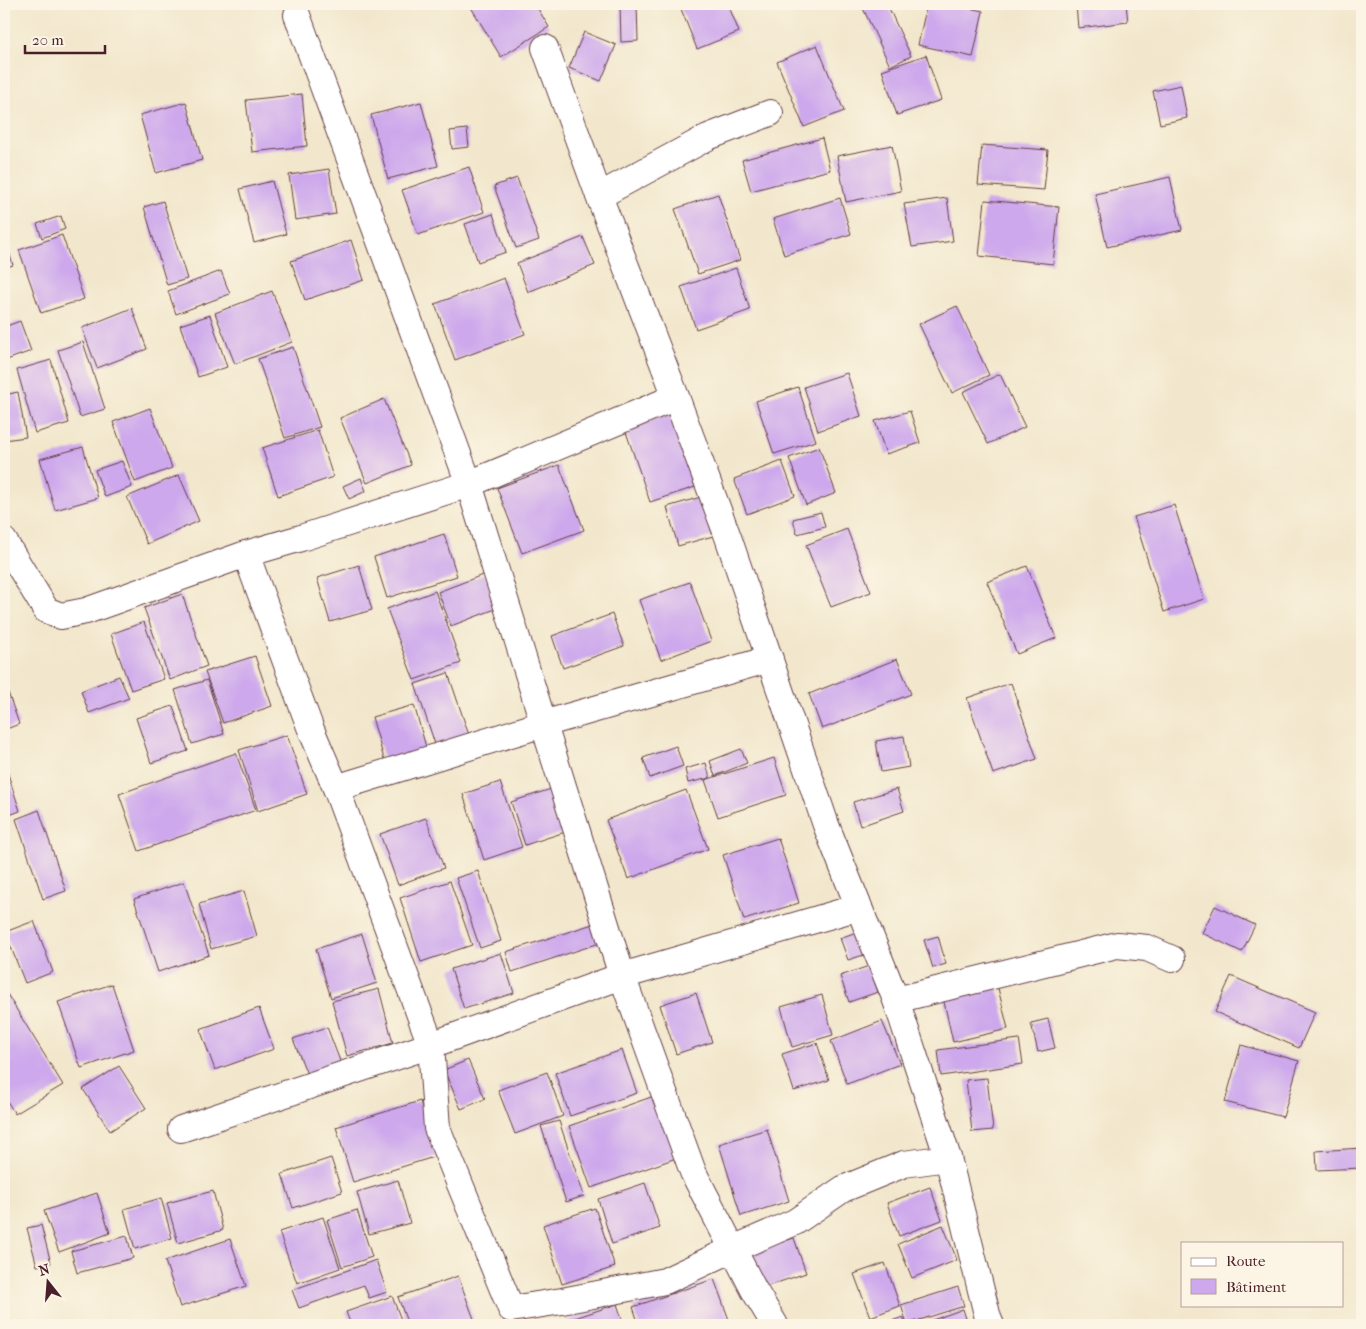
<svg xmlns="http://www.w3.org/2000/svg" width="1366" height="1329" font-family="'IM FELL French Canon',serif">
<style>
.building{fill:#cda8ec}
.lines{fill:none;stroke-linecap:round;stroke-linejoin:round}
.minor-casing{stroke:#633d43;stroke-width:28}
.minor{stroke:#fff;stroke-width:26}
</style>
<rect width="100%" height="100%" fill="#fcf5e5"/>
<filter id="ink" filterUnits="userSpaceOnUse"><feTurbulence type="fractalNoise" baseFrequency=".02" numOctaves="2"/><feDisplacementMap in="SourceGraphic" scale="10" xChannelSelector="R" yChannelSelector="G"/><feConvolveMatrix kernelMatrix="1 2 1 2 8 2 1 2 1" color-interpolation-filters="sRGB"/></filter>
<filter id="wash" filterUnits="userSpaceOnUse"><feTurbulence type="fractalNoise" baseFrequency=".0096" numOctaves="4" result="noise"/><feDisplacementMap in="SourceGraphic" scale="20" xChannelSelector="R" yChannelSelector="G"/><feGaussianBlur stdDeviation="1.12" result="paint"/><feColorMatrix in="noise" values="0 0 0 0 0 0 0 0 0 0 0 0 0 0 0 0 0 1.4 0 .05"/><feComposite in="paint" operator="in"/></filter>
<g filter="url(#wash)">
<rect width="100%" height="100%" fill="#f2e7cc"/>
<g id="blocks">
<!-- building -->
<g class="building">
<polygon points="469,4 535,4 549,27 501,57"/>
<polygon points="620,4 637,4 638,41 621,42"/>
<polygon points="679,4 728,4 739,32 697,49"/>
<polygon points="861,4 887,4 911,56 890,66"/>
<polygon points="927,4 949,4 983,11 973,57 918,45"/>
<polygon points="1076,4 1126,4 1128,22 1078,28"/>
<polygon points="584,32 616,45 601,81 569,68"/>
<polygon points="817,45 844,111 804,127 777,62"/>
<polygon points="926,55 941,100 897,115 882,70"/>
<polygon points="1181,85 1187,118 1160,124 1153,91"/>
<polygon points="302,94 307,146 252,152 246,100"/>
<polygon points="186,102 202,160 156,173 140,115"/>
<polygon points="421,102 438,166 388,179 371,115"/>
<polygon points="467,129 469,147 452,149 450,131"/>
<polygon points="822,138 830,170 751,191 742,160"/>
<polygon points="892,145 901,191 846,202 837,156"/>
<polygon points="982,145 1048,150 1044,190 978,185"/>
<polygon points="469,167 484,212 418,235 402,190"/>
<polygon points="329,169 336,214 295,220 289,175"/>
<polygon points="1170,177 1182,230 1107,247 1095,194"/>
<polygon points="517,178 539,240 516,248 494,186"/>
<polygon points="272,181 286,234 254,243 240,189"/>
<polygon points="718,194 740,260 698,274 675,209"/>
<polygon points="840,198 851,234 784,255 773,219"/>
<polygon points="947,198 953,241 912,247 904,204"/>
<polygon points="985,200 1059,207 1053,264 979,256"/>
<polygon points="163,201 187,279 167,285 144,207"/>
<polygon points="493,214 506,252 478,262 465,224"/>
<polygon points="61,216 65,229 42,238 37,224"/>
<polygon points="62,235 84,299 41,313 19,250"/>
<polygon points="4,237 13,265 4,268"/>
<polygon points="583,237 595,265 528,292 517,263"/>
<polygon points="351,240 364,280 305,300 291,261"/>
<polygon points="736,268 750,310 696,329 681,287"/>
<polygon points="221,271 230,294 176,314 168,291"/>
<polygon points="504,278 525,334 455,360 435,304"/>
<polygon points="272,291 292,342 235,364 215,313"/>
<polygon points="957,306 989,375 952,393 919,324"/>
<polygon points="132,308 147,349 97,368 82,328"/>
<polygon points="210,315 227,367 198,377 180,325"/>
<polygon points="20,321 31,351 4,361 4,327"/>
<polygon points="83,342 105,409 80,417 58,350"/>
<polygon points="293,347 320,427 285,438 258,359"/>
<polygon points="51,360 69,423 35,433 17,370"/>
<polygon points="847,373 861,416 818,431 804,387"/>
<polygon points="1000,374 1025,427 988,444 963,392"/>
<polygon points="798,387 816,441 774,454 756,401"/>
<polygon points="18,392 26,437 4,440 4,395"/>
<polygon points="384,399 411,465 367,483 340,418"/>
<polygon points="150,408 172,468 135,482 113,422"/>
<polygon points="910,411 920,443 886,454 875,421"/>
<polygon points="669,413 695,487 650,502 625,429"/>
<polygon points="318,430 333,477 278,496 262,448"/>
<polygon points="83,447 98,498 55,510 40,459"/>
<polygon points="819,447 836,493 806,505 789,458"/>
<polygon points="122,461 132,487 105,497 95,470"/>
<polygon points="782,461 795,496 747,514 734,479"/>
<polygon points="559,465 584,530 522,553 497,488"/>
<polygon points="179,475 199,521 147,544 127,497"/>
<polygon points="361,478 366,491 349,499 343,486"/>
<polygon points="701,497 713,536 678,546 667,507"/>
<polygon points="1174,505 1204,599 1164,612 1134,517"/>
<polygon points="821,512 825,527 797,534 793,519"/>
<polygon points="847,529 871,592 831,607 806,545"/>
<polygon points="444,534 457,576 387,598 374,557"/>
<polygon points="359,565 372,610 330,622 317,578"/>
<polygon points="1027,566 1056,638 1017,654 987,582"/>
<polygon points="485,574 498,608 451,626 438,592"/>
<polygon points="690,582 711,641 661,660 639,600"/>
<polygon points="435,591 461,663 414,680 387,609"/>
<polygon points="182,594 207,666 170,680 144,608"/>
<polygon points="612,614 624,646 563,668 552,636"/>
<polygon points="144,622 164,679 131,690 111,634"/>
<polygon points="255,656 272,706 223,723 205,672"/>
<polygon points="897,659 911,694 822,729 809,694"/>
<polygon points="448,673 474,750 441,762 415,684"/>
<polygon points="119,676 129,698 89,713 81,691"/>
<polygon points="207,680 224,734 192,744 175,690"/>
<polygon points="4,681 19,724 4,730"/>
<polygon points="1011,683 1037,759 993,774 967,698"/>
<polygon points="414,705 430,761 388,773 372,717"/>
<polygon points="173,706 188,751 151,763 136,718"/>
<polygon points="287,735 307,794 258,811 239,750"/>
<polygon points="904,736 909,767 881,772 876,741"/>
<polygon points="676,746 683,766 650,778 643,758"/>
<polygon points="741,749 747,763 715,776 710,761"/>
<polygon points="236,753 256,810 139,851 119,794"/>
<polygon points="774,758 786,795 718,817 705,780"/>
<polygon points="4,762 20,811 4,817"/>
<polygon points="706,763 710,778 688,783 685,769"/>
<polygon points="500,782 522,847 484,860 463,794"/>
<polygon points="551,789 565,832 525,845 511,802"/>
<polygon points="897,789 904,811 860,826 853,802"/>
<polygon points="686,790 708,849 628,879 606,820"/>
<polygon points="39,810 66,891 43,899 16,819"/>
<polygon points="426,818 444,868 398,885 380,834"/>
<polygon points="778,838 799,903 744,920 723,855"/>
<polygon points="478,871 501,941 480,948 456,878"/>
<polygon points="450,881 472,945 421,962 400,898"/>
<polygon points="184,882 209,955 158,972 134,899"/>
<polygon points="244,891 257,936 211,949 199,904"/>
<polygon points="1215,906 1255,925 1242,952 1202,933"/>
<polygon points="34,921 53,972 25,983 5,932"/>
<polygon points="602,921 609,940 512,972 506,952"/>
<polygon points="862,930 870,953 848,960 840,938"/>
<polygon points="362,934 377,983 331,998 316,949"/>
<polygon points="938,936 946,964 933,968 924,940"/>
<polygon points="501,953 514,993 464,1009 451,969"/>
<polygon points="869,966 878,992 849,1002 840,976"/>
<polygon points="1231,976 1315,1012 1299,1048 1215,1012"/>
<polygon points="996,980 1008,1029 953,1042 942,993"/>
<polygon points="112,984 134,1050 81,1068 58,1002"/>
<polygon points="379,989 393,1043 347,1056 332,1001"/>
<polygon points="696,993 712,1042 676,1054 660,1005"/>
<polygon points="7,994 63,1085 15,1114 4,1096 4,996"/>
<polygon points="822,995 833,1035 792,1047 781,1007"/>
<polygon points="259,1008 274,1049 215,1070 200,1029"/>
<polygon points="1048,1019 1055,1048 1038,1052 1031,1023"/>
<polygon points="882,1021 900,1064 847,1084 831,1041"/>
<polygon points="327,1027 345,1074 312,1087 293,1039"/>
<polygon points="1019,1039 1023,1064 941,1076 938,1050"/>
<polygon points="817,1043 829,1080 794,1091 782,1054"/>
<polygon points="1241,1045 1299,1061 1283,1117 1225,1102"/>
<polygon points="622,1050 637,1093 570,1116 555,1073"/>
<polygon points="468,1060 485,1099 461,1109 444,1070"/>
<polygon points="119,1066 146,1108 110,1131 83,1089"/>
<polygon points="547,1072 563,1116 515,1134 498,1090"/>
<polygon points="987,1078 993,1130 972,1132 966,1080"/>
<polygon points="657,1095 679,1157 591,1188 569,1126"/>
<polygon points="420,1101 437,1156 353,1182 336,1127"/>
<polygon points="559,1121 584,1196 566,1202 541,1126"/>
<polygon points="767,1129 789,1201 741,1216 719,1144"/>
<polygon points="1362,1148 1362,1168 1317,1170 1316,1151"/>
<polygon points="331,1158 342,1192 293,1208 282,1174"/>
<polygon points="398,1180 410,1223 369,1234 357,1192"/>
<polygon points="645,1183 660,1228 612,1244 598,1199"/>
<polygon points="930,1187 942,1220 899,1236 887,1203"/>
<polygon points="213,1191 223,1230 178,1243 167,1203"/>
<polygon points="97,1193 110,1233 59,1252 44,1211"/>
<polygon points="161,1198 172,1238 135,1249 124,1209"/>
<polygon points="595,1208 615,1267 562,1284 543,1225"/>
<polygon points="357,1210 372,1257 342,1267 327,1220"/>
<polygon points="323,1217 340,1268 297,1283 279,1232"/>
<polygon points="41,1225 51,1263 37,1266 27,1228"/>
<polygon points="943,1225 957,1260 912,1278 898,1244"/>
<polygon points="127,1236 133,1258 77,1273 71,1251"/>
<polygon points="794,1238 806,1273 759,1289 747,1254"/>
<polygon points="230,1239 246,1286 180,1307 165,1261"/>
<polygon points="376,1260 387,1292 369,1298 364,1285 299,1308 292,1290"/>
<polygon points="885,1263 900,1306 870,1317 854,1274"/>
<polygon points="458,1276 474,1319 457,1325 408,1325 398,1297"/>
<polygon points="714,1279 731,1325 639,1325 633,1307"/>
<polygon points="958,1287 964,1306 907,1324 901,1305"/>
<polygon points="392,1296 403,1325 351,1325 346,1312"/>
<polygon points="617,1304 624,1325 568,1325 566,1321"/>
<polygon points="963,1309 968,1325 922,1325 922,1324"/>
<polygon points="903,1317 906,1325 880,1325"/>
</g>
</g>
</g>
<g filter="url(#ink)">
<use href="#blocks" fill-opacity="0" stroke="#633d43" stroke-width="1"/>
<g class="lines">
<!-- minor casing -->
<g class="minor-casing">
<g id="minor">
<polyline points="297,15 469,484 622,976 693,1172 754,1290 775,1325"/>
<polyline points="545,48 599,196 676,397 728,537 826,825 896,1000 948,1158 988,1318 991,1325"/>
<polyline points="599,196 708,137 770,113"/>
<polyline points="4,541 46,610 61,616 86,611 246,554 301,538 469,484 676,397"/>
<polyline points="246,554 310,727 336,788 431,1045 437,1128 511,1309 562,1301 665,1281 733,1249 795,1222 843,1189 904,1164 948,1158"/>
<polyline points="336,788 543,724 770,659"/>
<polyline points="896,1000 1117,945 1147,948 1172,959"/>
<polyline points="181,1129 431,1045 622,976 859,907"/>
</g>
</g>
<!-- minor -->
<use href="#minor" class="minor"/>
</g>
</g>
<!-- margin -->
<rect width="1366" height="1329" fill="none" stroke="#fcf5e5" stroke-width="20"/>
<!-- legend -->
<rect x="1181" y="1242" width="162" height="65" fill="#fcf5e5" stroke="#b59f9b"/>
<rect x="1191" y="1258" width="25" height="8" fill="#ffffff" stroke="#b59f9b"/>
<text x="1226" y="1266" font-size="15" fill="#4a1f2b">Route</text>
<rect x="1191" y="1279" width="25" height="15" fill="#cda8ec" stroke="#b59f9b"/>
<text x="1226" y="1292" font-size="15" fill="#4a1f2b">Bâtiment</text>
<!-- north arrow -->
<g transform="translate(48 1282) rotate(343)" stroke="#fcf5e5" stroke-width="4" paint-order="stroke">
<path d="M0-4L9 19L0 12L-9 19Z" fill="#4a1f2b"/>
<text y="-8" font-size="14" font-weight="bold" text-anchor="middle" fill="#4a1f2b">N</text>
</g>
<!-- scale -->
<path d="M25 45v8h80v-8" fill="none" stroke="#4a1f2b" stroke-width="2.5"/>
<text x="32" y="45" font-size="15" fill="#4a1f2b" stroke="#fcf5e5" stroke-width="4" paint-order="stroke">20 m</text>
</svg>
